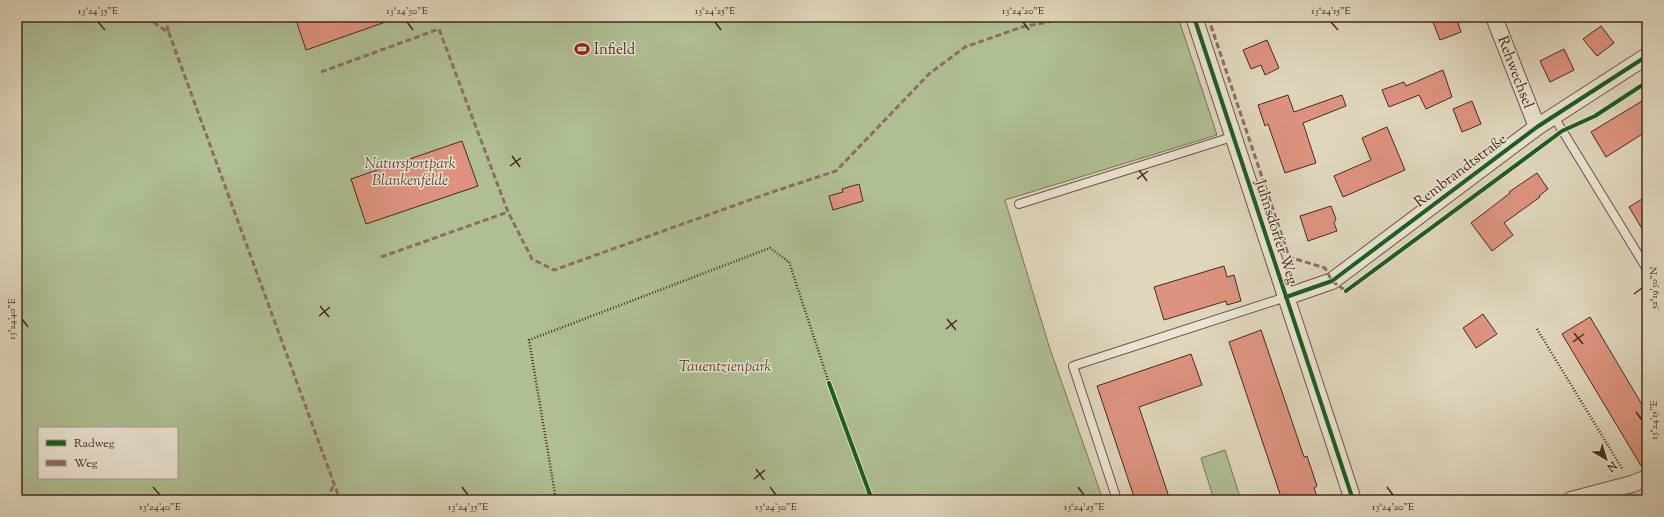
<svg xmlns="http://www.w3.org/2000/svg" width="1664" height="517" font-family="'Sorts Mill Goudy',serif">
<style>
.green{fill:#afbe93;stroke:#7b7459;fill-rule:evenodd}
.building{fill:#dd937f;stroke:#472a1f}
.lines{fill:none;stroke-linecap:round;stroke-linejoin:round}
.service-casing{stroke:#6d5546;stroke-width:10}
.minor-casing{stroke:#6d5546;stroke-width:18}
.path{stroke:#472a1f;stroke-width:2.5;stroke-dasharray:1 2;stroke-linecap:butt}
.service{stroke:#eae4d3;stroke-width:8}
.minor{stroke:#eae4d3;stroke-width:16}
.quiet{stroke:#8d6e63;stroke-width:3;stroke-dasharray:6 3;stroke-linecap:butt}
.cycleway-casing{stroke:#eae4d3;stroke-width:6}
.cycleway{stroke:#1b5e20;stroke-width:4}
.ticks{fill:none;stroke:#472a1f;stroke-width:1.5}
.labels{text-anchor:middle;stroke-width:3;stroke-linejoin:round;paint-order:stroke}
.poi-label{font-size:15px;fill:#472a1f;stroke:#eae4d3;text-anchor:start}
.street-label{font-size:15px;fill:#472a1f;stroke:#eae4d3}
.park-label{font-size:15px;font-style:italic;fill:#5c4836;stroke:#eae4d3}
.neatline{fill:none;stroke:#472a1f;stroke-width:1.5}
.ticks-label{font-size:10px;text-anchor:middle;fill:#472a1f}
</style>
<rect width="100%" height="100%" fill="#dfd6bc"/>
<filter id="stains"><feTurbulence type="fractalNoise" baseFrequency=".005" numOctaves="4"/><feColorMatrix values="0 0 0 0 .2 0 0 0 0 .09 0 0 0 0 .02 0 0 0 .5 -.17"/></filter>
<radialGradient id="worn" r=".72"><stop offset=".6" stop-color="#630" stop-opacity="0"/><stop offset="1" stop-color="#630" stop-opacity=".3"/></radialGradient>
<!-- green -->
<g class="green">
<path d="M17,17H1178L1217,135L1005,200L1049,346L1103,500H17ZM39,428H177V478H39Z"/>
<polygon points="1225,450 1241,500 1214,500 1201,458"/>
</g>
<!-- building -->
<g class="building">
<polygon points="295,17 394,17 394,19 306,50"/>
<polygon points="1431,17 1456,17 1461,32 1440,40"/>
<polygon points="1601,26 1614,43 1597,56 1583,39"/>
<polygon points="1267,40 1279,68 1265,75 1261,65 1251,69 1243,50"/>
<polygon points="1564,49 1574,70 1550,82 1540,61"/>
<polygon points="1443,70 1452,97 1426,109 1419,95 1389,107 1382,90 1404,82 1406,86"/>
<polygon points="1288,95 1294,112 1342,95 1346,106 1303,123 1316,163 1285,173 1268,124 1265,126 1258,105"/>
<polygon points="1647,98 1647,131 1606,157 1591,132"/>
<polygon points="1472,101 1481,124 1462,132 1453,109"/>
<polygon points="1387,127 1405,170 1343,197 1334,176 1371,160 1362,138"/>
<polygon points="462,141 478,186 366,224 351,179"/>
<polygon points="1537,173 1548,189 1539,196 1540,197 1504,223 1513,235 1492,251 1471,223 1510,193 1509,192"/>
<polygon points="859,184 863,201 833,210 829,196 843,192 842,189"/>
<polygon points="1647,196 1647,237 1629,207"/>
<polygon points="1331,206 1336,219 1334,223 1337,231 1308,241 1300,216"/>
<polygon points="1224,266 1227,277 1234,275 1241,301 1227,305 1226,301 1164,320 1154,287"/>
<polygon points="1483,314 1497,334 1476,348 1463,328"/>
<polygon points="1590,317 1647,413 1647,469 1643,469 1562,334"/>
<polygon points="1261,330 1304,457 1307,456 1317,486 1314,488 1318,500 1282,500 1229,342"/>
<polygon points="1191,354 1202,385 1139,407 1170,500 1135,500 1097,386"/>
</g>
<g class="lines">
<!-- service casing -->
<g class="service-casing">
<g id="service">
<polyline points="1554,117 1647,269"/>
<polyline points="1019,204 1232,137"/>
<polyline points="1117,500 1073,366 1286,297"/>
</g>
</g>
<!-- minor casing -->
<g class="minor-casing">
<g id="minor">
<polyline points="1194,17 1353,500"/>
<polyline points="1494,17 1537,127"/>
<polyline points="1286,297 1332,281 1537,127 1647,56"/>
<polyline points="1571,500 1632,484 1647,478"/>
</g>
</g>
<!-- path -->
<g class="path">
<polyline points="1537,329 1623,470"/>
<polyline points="556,500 529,340 770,248 789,262 829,383"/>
</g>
<!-- service -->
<use href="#service" class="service"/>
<!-- minor -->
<use href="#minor" class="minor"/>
<!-- quiet -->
<g class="quiet">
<polyline points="146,17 169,33 340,500"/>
<polyline points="164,17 169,33"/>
<polyline points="1208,17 1289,257 1325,268 1332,281 1346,291 1349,289"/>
<polyline points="321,72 439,29 508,212 532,259 554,270 775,191 836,171 929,74 965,47 1022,27 1074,17"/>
<polyline points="381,257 508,212"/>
<polyline points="327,500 334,484"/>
</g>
<!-- cycleway casing -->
<g class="cycleway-casing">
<g id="cycleway">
<polyline points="1194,17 1353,500"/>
<polyline points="1346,291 1562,131 1595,116 1647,82"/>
<polyline points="1286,297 1332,281 1537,127 1647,56"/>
<polyline points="829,383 872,500"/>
</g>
</g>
<!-- cycleway -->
<use href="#cycleway" class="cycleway"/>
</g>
<!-- ticks -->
<path class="ticks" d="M98,22L105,30M407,22L413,30M715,22L721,30M1023,22L1029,30M1331,22L1338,30M512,156L520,167M510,166L521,158M1139,170L1147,181M1137,179L1148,171M1634,294L1642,288M320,306L329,317M319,316L330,307M22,319L28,327M947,319L956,330M946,329L957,320M1574,333L1583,344M1573,342L1584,334M1636,412L1642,420M756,469L764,480M754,479L765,470M153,487L160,495M462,487L468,495M770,487L776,495M1078,487L1084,495M1387,487L1393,495"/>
<!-- icons -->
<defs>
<g id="stadium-bare" transform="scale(1.2)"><path d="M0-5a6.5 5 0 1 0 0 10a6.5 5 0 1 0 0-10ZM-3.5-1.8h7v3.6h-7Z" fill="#8f2418" stroke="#eae4d3" stroke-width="2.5" paint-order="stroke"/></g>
</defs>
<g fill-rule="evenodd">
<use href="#stadium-bare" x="582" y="49"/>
</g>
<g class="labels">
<!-- poi labels -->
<g class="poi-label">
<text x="594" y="54">Infield</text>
</g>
<!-- street labels -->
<g class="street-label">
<text transform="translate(1516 72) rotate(69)" y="5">Rehwechsel</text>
<text transform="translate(1460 170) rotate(-37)" y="5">Rembrandtstraße</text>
<text transform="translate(1277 232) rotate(72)" y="5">Jühnsdorfer Weg</text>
</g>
<!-- park labels -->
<g class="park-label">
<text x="410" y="168">Natursportpark<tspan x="410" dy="17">Blankenfelde</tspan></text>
<text x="725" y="371">Tauentzienpark</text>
</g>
</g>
<!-- margin -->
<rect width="1664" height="517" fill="none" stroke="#dfd6bc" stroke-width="44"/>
<!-- legend -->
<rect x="38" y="427" width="140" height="52" fill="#eae4d3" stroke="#a99a8b"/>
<rect x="46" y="440" width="20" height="6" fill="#1b5e20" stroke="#a99a8b"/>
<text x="74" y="447" font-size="12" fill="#472a1f">Radweg</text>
<rect x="46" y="460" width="20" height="6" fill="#8d6e63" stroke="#a99a8b"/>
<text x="74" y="467" font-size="12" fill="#472a1f">Weg</text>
<!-- north arrow -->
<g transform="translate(1606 459) rotate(142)" stroke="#eae4d3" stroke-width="3" paint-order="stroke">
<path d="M0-3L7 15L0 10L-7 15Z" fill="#472a1f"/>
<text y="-6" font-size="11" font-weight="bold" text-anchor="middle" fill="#472a1f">N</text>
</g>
<rect x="22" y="22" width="1620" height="473" class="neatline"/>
<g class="ticks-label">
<text x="98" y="14">13°24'35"E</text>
<text x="407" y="14">13°24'30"E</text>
<text x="715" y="14">13°24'25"E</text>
<text x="1023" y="14">13°24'20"E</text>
<text x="1331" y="14">13°24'15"E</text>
<text transform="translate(1653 288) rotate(-90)" y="4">52°19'30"N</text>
<text transform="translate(11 319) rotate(-90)" y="4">13°24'40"E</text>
<text transform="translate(1653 420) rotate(-90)" y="4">13°24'15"E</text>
<text x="160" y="510">13°24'40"E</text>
<text x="468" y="510">13°24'35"E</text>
<text x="776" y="510">13°24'30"E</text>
<text x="1084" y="510">13°24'25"E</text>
<text x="1393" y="510">13°24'20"E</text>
</g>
<rect width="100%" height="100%" filter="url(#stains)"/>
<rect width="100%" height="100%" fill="url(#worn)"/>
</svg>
